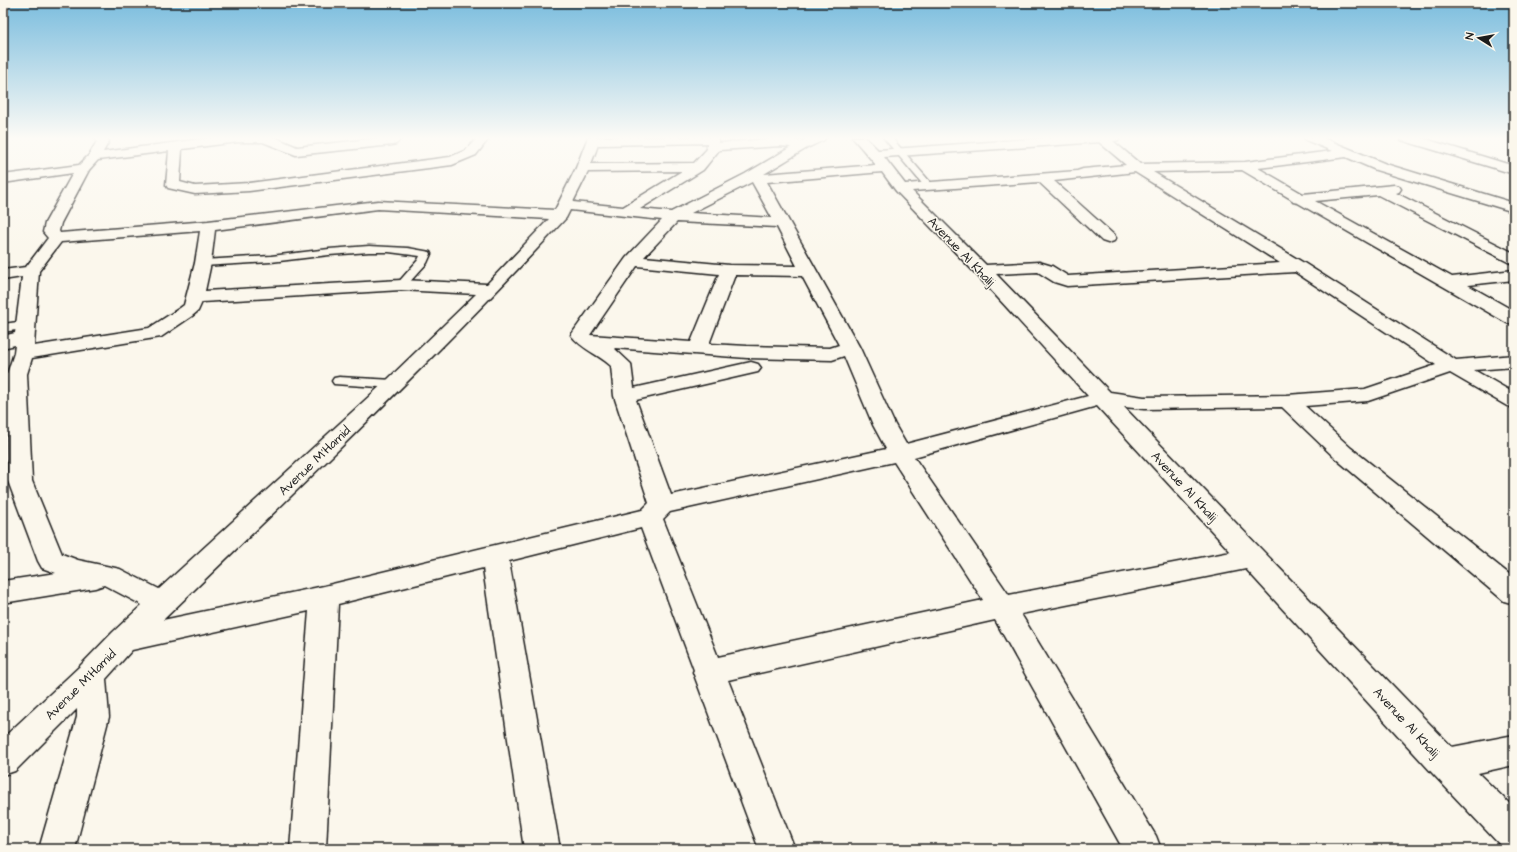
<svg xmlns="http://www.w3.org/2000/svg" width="1517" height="852" font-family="'Architects Daughter',sans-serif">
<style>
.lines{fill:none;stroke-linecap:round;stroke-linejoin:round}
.service-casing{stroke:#1c1c1c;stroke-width:3}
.minor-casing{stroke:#1c1c1c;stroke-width:3}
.service{fill:#fbf7ec;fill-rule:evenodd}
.minor{fill:#fbf7ec;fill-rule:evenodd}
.labels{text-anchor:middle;stroke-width:3;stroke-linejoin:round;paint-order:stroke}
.street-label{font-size:13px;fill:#1c1c1c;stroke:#fbf7ec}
</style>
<rect width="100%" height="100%" fill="#fbf7ec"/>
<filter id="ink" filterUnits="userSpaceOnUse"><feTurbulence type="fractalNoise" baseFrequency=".025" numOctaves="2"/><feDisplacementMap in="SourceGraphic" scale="8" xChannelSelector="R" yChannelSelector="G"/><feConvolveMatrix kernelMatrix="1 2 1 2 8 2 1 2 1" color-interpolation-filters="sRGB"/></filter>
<g filter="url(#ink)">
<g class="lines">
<!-- service casing -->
<g class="service-casing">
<g id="service">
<polygon points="883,137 891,137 931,183 932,185 931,187 925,187"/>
<polygon points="369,246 408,248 430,252 431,254 427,263 405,287 401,288 396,285 418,260 420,256 389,252 369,252 329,255 271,262 203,266 198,263 203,260 271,256 329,249"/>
<polygon points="25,321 29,322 31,325 29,328 3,332 3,324"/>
<polygon points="339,377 394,380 399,381 401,384 399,387 394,388 334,384 332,381 334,378"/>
</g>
</g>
<!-- minor casing -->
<g class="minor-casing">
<g id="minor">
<path d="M94,137H106L109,141L103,152L216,137H274L297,147L389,137H403L396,144L392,145L296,155L263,142H238L182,149L180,182L195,186L249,183L450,157L466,150L478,137H490L476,155L452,165L249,191L195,194L168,188L166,185L169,151L98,160L89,170L61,223L59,231L60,233L208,221L378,201L555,210L576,168L588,137H719V143L780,138L801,141L810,137H826L824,140L807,148L764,174L876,165L852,137H865L878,150L1059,137H1120L1118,140L1113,141L1140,164L1245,162L1332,151L1306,140L1304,137H1321L1386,164L1514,203V212L1376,170L1346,157L1258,168L1303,194L1394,185L1399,186L1401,189L1399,192L1396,193L1514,253V264L1508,262L1378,195L1315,201L1452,277L1514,270V280L1468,285L1514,311V325L1507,323L1298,203L1293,202L1291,199L1242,170L1153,172L1304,263L1456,360L1514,355V367L1474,370L1514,393V408L1507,406L1450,373L1368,401L1305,406L1351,448L1514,578V604L1504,601L1335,458L1282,407L1144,409L1124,407L1452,747L1514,735V765L1478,773L1514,808V849L1501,846L1434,775L1246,569L1021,614L1156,836L1161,849H1123L995,620L728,680L795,849H759L693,672L694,670L641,528L509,561L560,849H524L483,568L338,604L326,849H290L309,611L132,650L106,679L109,717L75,849H39L77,717V709L15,771L3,775V738L80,666L113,632L142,605L104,585L95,588L3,603V581L56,573L42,568L38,561L8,481L7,374L14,353L15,345L3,348V336L15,333L22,277L3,280V270L26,267L48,238L43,232L45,223L73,173L3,183V175L79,165L89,155L97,141ZM1099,142L1126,165L1083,169L1077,171L905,184L884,157ZM707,143V149L694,163L591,164L598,145ZM780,146L791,147L745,174L671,212L640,209L703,170L719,150ZM682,171L623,207L573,202L588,172ZM882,172L896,191L976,274L1088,396L906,444L895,425L860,348L767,182ZM1135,172L1280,263L1068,276L1052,266L1039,262L986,265L912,191L1039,182L1102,241L1108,243L1114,241L1116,238L1114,235L1054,181ZM752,182L772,218L691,213ZM378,209L549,219L487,284L401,280L205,291L211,263L215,230ZM570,210L662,220L626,258L571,335C581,349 598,354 611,366L614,396L649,503L642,510L324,586L163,620C299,488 437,357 566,218ZM677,222L777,227L797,266L729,265L644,257ZM200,231L195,263L184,305L180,308L149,328L34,346L39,271L61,242ZM637,266L719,274L691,342L590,335ZM1038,272L1054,282L1067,286L1295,272L1436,365L1365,389L1287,395L1144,397L1110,392L996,274ZM735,275L802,276L839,345L830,348L747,346L709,344ZM401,290L476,294L387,380L159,589L120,569L78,560L62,554L32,481L27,374L32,358L161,337L192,316L198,311L202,302ZM614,348L747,358L832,360L844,356L873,425L886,449L671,495L636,400L758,372L761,368L758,364L751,362L634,388L631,364ZM1097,406L1231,552L1009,595L914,457ZM894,462L983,600L718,657L663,519L670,512Z"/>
<polygon points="1399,137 1419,137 1514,166 1514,174 1401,140"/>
</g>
</g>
<!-- service -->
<use href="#service" class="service"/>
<!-- minor -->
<use href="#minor" class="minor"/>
</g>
</g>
<!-- sky -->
<linearGradient id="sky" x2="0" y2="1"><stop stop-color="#7bbdde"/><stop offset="0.54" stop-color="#fdfbf6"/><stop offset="1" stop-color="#fdfbf6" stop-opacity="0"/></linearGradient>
<rect width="1517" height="256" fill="url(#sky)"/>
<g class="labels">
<!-- street labels -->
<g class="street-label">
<text transform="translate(962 251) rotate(46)" y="5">Avenue Al Khalij</text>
<text transform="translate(314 460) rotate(-44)" y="5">Avenue M'Hamid</text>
<text transform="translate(1185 486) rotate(47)" y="5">Avenue Al Khalij</text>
<text transform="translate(80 684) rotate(-45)" y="5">Avenue M'Hamid</text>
<text transform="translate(1407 722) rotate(47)" y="5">Avenue Al Khalij</text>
</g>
</g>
<!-- margin -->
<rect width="1517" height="852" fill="none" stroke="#fbf7ec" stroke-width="16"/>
<rect x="8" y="8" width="1501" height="836" fill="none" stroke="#1c1c1c" stroke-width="1.5" filter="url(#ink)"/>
<!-- north arrow -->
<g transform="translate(1479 38) rotate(281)" stroke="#fbf7ec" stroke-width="3" paint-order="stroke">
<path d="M0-3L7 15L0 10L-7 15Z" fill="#1c1c1c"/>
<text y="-6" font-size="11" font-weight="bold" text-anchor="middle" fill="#1c1c1c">N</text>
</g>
</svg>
